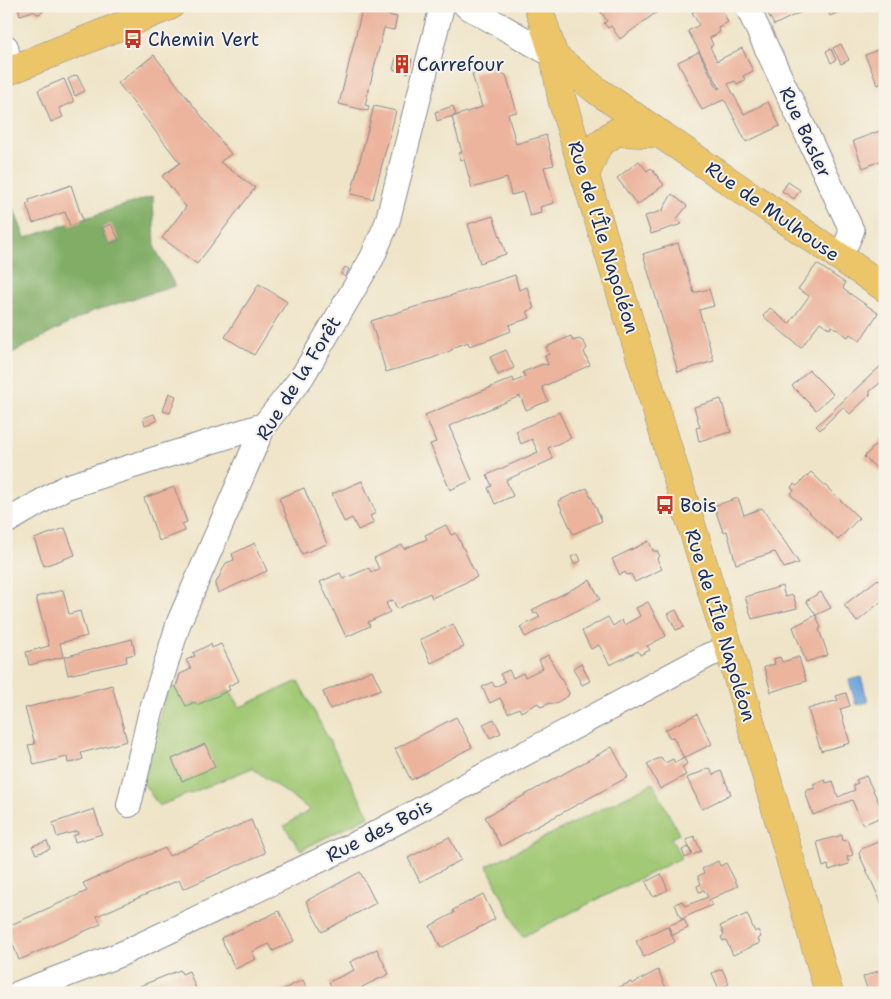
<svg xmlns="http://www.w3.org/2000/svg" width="891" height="999" font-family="'Shantell Sans',sans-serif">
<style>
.green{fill:#a2c974;stroke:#5e7c69}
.forest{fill:#81ad66;stroke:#4e6e62}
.water{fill:#6ea4dc;stroke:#446a9d}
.building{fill:#ecb49c}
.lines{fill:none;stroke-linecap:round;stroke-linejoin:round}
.minor-casing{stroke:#858a92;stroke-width:26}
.major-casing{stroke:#858a92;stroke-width:29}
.minor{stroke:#fff;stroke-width:24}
.major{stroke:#edc569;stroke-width:28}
.labels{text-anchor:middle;stroke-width:4;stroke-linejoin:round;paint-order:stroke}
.poi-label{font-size:19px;fill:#1b2f5e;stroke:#f7f3e8;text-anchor:start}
.street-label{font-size:19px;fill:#1b2f5e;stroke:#f7f3e8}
</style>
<rect width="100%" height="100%" fill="#f7f3e8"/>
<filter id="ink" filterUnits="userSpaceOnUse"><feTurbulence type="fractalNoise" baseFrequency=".02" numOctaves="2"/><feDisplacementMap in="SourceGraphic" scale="10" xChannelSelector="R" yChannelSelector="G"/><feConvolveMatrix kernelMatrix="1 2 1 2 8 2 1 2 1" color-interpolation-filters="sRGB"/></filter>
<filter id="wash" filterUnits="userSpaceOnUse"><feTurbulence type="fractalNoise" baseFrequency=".0096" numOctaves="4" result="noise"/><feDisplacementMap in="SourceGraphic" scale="20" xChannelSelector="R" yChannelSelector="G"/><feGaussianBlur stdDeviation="1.12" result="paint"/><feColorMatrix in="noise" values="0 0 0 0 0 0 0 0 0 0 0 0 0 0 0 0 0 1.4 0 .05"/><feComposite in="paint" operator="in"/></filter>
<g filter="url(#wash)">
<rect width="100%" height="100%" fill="#efe4c7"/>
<!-- green -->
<g class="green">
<polygon points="298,681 369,816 301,850 284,826 310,810 252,768 159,806 143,783 167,687 176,687 197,705 230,690 240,707"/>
<polygon points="653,783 679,834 671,838 681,858 522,937 487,866"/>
</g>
<!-- forest -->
<polygon class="forest" points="153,196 155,248 175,286 93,311 6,356 6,209 13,207 25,238"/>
<!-- water -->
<polygon class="water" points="861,677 868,702 856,705 849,680"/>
<g id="blocks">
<!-- building -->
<g class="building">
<polygon points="18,6 46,6 46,7 43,12 38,14 33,11 20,15"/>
<polygon points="363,6 390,6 388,15 397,17 394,30 384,28 365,105 369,106 368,111 339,104"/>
<polygon points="597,6 659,6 661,9 620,39 611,26 608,28 604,23 607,21"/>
<polygon points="705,6 720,6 728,22 718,28 720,32 710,38 713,45 710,47 717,61 742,48 753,71 743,76 745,80 737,84 735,81 728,84 744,114 768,102 780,126 746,142 726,102 723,100 702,110 678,62 699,52 718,89 720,88 688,31 699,25 692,12"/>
<polygon points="764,6 800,6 803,11 774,25"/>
<polygon points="826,6 851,6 830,16"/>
<polygon points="841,44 849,60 841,64 833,48"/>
<polygon points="885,47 885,82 878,85 865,55"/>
<polygon points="831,49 836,60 831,63 826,51"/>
<polygon points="154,55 231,154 220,162 255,188 197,264 162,238 186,207 162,176 180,163 118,83"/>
<polygon points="397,55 412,59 408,73 393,69"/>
<polygon points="494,68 494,71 506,75 517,112 508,114 516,144 546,135 554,165 544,167 554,203 540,207 541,213 530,216 523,192 511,195 507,178 472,188 464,159 461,160 459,153 462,152 452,117 482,107 472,74"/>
<polygon points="77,75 85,91 75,96 68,79"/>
<polygon points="64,79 74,102 59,108 63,117 51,122 38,90"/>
<polygon points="374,106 396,111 373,199 351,194"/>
<polygon points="453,106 456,115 437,121 435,112"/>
<polygon points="885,129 885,159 863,168 853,141"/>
<polygon points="639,161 647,171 651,168 664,185 637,205 617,178"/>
<polygon points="6,174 12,186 6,188"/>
<polygon points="788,182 800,190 794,199 782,191"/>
<polygon points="71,185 83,221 70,226 65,212 33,223 26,204 30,203 29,200"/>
<polygon points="672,194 687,206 676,220 682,224 651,234 645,216 662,211"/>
<polygon points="493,216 506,254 480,263 468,224"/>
<polygon points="111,224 119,240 109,244 102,228"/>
<polygon points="678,243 694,293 709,289 714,306 699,310 714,361 678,372 643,254"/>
<polygon points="817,264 845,283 843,289 878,313 860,341 850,334 848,337 832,326 830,329 820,322 801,348 763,316 770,308 789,324 809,296 798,289"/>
<polygon points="345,267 349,269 345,277 341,274"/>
<polygon points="515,275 519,290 527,287 534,309 527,311 530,318 509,325 511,331 491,339 469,346 468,342 452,348 452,350 433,358 386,372 371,321"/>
<polygon points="259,284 287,302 254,355 225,337"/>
<polygon points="571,336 573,341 579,339 584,342 587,348 584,352 590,365 542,387 548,401 526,410 520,396 449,426 472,480 450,490 430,444 436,442 425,415 513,378 514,382 525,377 523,372 543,364 548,365 545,356 549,354 546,347"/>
<polygon points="506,350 514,368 498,375 490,357"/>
<polygon points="885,362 885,379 870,391 870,395 850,414 843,407 820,430 816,426"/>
<polygon points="809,370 833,394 816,410 792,386"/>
<polygon points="169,393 176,396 170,413 163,411"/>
<polygon points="721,399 731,432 699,441 696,428 700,427 694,407"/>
<polygon points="559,412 571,438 548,448 553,459 506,480 513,496 495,504 488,488 492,486 487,475 538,452 532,439 521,444 516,431"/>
<polygon points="154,414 157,421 145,425 143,418"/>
<polygon points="885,435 885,476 864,457"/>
<polygon points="811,472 859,518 838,540 790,494 794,491 791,487 794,484 797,486"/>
<polygon points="362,481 376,513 370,516 374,523 358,530 352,518 344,522 332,494"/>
<polygon points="174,487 187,522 182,524 185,531 159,541 144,498"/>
<polygon points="304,488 327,544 302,554 279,498"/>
<polygon points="587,488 602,521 573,534 558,501"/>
<polygon points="738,498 744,515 762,508 799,563 784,568 775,552 736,564 727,531 723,532 714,506"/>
<polygon points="446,525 451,535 456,533 477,577 432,598 430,593 397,609 393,600 386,603 390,612 368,622 370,626 346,637 320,582 340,573 343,579 369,568 371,572 379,569 374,558 402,545 404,549 427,539 425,535"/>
<polygon points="65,528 75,555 44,566 34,539"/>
<polygon points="649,541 653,551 657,551 660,556 657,559 662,569 635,582 631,574 627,575 625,572 620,575 612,559"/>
<polygon points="255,543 267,571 218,593 215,585 226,563 234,560 232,554"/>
<polygon points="578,554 581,561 574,564 571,557"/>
<polygon points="878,579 885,587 885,598 857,622 844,605"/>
<polygon points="590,580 600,599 525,637 520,627 540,617 537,612 534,614 532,610"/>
<polygon points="782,586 785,597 793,595 797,608 752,619 745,597"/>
<polygon points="63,590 69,614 80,611 87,636 60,643 63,657 29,665 26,652 49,646 36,597"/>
<polygon points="821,592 831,608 816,615 806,601"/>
<polygon points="648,602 666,636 647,646 650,650 640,655 638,651 610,665 599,645 591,649 582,631 608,617 613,626 622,620 624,625 640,616 636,608"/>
<polygon points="676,610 684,627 676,630 668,614"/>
<polygon points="816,615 821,628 819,629 828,655 806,662 793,627"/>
<polygon points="453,624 464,647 431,663 420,640"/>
<polygon points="132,639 135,654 126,656 127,662 68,675 64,657"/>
<polygon points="211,644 212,648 221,644 239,681 228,686 230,690 197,705 195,702 186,706 176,687 180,674 191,669 186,660 195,656 193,653"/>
<polygon points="548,655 569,693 568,696 554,704 550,703 541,707 538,703 521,712 519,708 508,713 500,698 490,703 482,687 492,682 495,687 505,682 500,674 509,670 513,678 523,673 525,677 543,668 539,660"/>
<polygon points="780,657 782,662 799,657 806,681 771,692 764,667 775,664 774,659"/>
<polygon points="581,663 590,681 582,685 573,668"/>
<polygon points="372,670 381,689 330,709 323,692"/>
<polygon points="112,685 127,741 81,753 83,759 75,762 68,763 67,757 34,765 28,745 35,744 25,708"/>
<polygon points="846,693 850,706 840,709 850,743 821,751 808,709 838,700 836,696"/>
<polygon points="697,714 712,744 684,758 687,764 682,767 686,775 660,789 647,764 661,757 665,763 673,759 675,763 684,758 673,737 670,738 665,730"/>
<polygon points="456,717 472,747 411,780 395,749"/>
<polygon points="494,719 501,733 490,738 483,724"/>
<polygon points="205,744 215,767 182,781 172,759"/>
<polygon points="612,747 628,777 501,846 485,817"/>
<polygon points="710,768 713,775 721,771 731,794 702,809 687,778"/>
<polygon points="866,776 885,815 863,825 852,800 813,815 805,791 815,788 813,784 825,780 826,783 833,781 838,797 855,790 853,785 858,783 856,780"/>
<polygon points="94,809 102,834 75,842 73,836 78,834 77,831 57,837 53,823"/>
<polygon points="251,820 265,853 183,889 179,880 97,916 101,924 19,960 6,927 87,891 83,883 165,848 169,856"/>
<polygon points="842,835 843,841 848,840 853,855 847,857 849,864 829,870 828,865 823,867 817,842"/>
<polygon points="694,836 701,851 693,855 686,840"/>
<polygon points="449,837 461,860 420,882 408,858"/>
<polygon points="885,839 885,911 859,854 861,849"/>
<polygon points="47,841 50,849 36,854 32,846"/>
<polygon points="688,847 692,855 685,858 682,850"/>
<polygon points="718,861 720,866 726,863 738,886 709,900 712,905 681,919 675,904 682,901 685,906 708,897 704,890 699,892 697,886 701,884 698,876 704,873 702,869"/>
<polygon points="360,872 376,903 322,932 306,901"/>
<polygon points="661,874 668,890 653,897 646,882"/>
<polygon points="483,894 495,919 441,948 430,926 454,913 453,910"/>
<polygon points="279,911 294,941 273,951 269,944 252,952 256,959 235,969 221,938"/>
<polygon points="747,914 755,932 758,930 761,937 758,939 760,943 733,955 726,940 723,941 721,937 724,935 720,926"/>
<polygon points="684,919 688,928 673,935 668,926"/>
<polygon points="667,926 675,942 644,957 636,941"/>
<polygon points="377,949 389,974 362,987 363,989 357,993 334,993 329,982 354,970 350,962"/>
<polygon points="885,968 885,993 869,993 863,977"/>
<polygon points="722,969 729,984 719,989 712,973"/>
<polygon points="180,970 182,974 189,971 196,989 189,993 143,993 140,986"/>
<polygon points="658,970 668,993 605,993 631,982 632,984"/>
<polygon points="303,980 309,993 275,993"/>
</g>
</g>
</g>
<g filter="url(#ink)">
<use href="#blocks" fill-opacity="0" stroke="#858a92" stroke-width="1"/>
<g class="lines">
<!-- minor casing -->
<g class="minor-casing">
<g id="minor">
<polyline points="466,6 554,56"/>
<polyline points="747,6 852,231 840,258"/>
<polyline points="6,47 10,70"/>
<polyline points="6,522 66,487 264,425"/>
<polyline points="129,805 150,715 179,622 264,425 302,377 372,258 387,223 442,6"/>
<polyline points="19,993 121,954 365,839 709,655 729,648"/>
</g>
</g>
<!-- major casing -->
<g class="major-casing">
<g id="major">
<polyline points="538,6 554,56 562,100 729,648 829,993"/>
<polyline points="554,56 596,90 885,288"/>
<polyline points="6,72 170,6"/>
<polyline points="585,176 598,145 616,132 661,134"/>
</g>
</g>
<!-- minor -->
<use href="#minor" class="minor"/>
<!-- major -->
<use href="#major" class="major"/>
</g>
</g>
<!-- icons -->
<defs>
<g id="bus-bare" transform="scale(1.5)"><path d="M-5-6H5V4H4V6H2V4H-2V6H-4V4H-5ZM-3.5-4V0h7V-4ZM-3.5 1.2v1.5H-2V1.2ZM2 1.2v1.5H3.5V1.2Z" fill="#c8321e" stroke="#f7f3e8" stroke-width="2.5" paint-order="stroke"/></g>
<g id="building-bare" transform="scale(1.5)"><path d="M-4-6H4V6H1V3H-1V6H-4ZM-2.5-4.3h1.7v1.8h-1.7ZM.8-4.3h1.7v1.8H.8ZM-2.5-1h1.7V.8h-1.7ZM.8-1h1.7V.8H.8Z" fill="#c8321e" stroke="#f7f3e8" stroke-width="2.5" paint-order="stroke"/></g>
</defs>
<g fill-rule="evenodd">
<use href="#bus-bare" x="133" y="39"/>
<use href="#building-bare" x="402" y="64"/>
<use href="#bus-bare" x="665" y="505"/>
</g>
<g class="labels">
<!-- poi labels -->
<g class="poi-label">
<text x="148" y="46">Chemin Vert</text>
<text x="417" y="71">Carrefour</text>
<text x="680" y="512">Bois</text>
</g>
<!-- street labels -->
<g class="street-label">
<text transform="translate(806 132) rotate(65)" y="7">Rue Basler</text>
<text transform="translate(773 211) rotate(35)" y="7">Rue de Mulhouse</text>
<text transform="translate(604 237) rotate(73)" y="7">Rue de l'Île Napoléon</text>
<text transform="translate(298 378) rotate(-58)" y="7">Rue de la Forêt</text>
<text transform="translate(721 625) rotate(73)" y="7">Rue de l'Île Napoléon</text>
<text transform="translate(379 830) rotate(-27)" y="7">Rue des Bois</text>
</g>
</g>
<!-- margin -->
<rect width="891" height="999" fill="none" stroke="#f7f3e8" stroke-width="25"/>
</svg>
